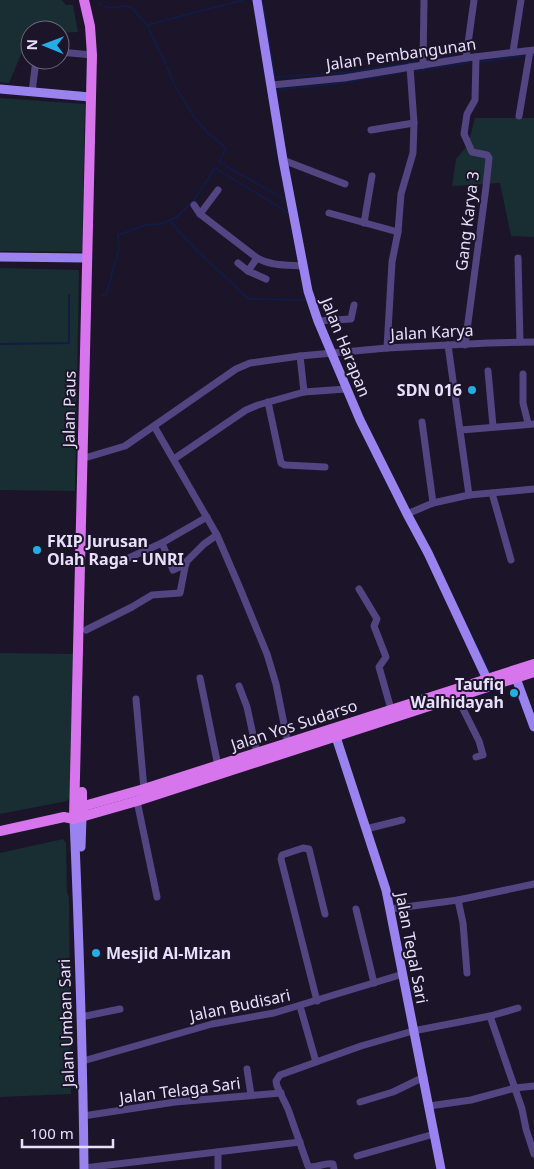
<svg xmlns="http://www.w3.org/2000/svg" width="534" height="1169" font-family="'Noto Sans',sans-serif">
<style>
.green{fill:#182e32}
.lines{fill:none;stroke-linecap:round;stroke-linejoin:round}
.stream{stroke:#121b44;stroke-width:2}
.street{stroke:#534582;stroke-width:7}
.secondary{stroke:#9a83ef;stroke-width:9}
.primary{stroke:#d775ed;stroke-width:10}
.poi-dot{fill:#24ace3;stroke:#1c1429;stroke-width:2}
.labels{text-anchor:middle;stroke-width:4;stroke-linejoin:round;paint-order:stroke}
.street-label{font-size:16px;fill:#e8e0fb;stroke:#1c1429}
.poi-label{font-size:16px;font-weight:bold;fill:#e8e0fb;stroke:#1c1429;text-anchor:end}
</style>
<rect width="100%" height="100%" fill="#1c1429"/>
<!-- green -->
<g class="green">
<polygon points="0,0 62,0 66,5 73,5 78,32 60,33 60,30 30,30 30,33 9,83 0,82"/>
<polygon points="0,98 85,104 82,252 0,251"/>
<polygon points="475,118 534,118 534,237 511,236 500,183 452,186 456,159 468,145"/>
<polygon points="0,268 79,270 75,491 0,490"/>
<polygon points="0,653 73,654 71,796 67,801 0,814"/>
<polygon points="63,839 66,843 67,893 69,897 71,1094 0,1097 0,853"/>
</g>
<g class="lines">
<!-- stream -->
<g class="stream">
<polyline points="262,0 275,77 343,73 416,62"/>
<polyline points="99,3 108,8 126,6 131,7 147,25 162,56 176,88 195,118 208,133 226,148 219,162 286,200"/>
<polyline points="147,25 243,0"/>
<polyline points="533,55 534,55"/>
<polyline points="426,60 451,57"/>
<polyline points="479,62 523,56"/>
<polyline points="416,71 473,62"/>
<polyline points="277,96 276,90 334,84 404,72"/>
<polyline points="274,133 286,200"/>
<polyline points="170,221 195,249 249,299 307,300"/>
<polyline points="102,295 106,295 119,249 118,235 146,225 161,224 177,217 194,200 215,168 289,213"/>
<polyline points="322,342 326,351"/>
<polyline points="0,344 69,343 69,295"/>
<polyline points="328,356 335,372"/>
<polyline points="372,454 387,483"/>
<polyline points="461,614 490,672"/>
</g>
<!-- street -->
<g class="street">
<polyline points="60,52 92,55"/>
<polyline points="513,52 521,0"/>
<polyline points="466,58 474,0"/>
<polyline points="423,65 424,0"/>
<polyline points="272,85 344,78 466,58 534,50"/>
<polyline points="32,92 36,60"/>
<polyline points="519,116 530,51"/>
<polyline points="371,130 414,123"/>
<polyline points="283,160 345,184"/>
<path d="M194,205L200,214L257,258C271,266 286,265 302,266"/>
<polyline points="329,213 398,232"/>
<polyline points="200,214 218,190"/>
<polyline points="364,223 372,176"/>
<polyline points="518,258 520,342"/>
<polyline points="238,263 248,271 266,279"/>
<polyline points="248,271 257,258"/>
<polyline points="318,321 351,319 354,305"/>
<polyline points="448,345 469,495"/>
<polyline points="465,345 486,187 489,158 487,155 472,152 464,134 467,114 475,100 476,57"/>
<polyline points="387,348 392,262 398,232 401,194 413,153 414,123 410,67"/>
<polyline points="300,356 304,392"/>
<polyline points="488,371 493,426"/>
<polyline points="523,374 523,403 528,423"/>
<polyline points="268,402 281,463 285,465 325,467"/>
<polyline points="422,422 433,503"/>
<polyline points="154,426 217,535 239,586 267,654 276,684 288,744"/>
<polyline points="461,430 534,424"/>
<polyline points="88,457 125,446 236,369 250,363 300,356 387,348 489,343 534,342"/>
<polyline points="174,459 246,410 258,405 304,392 346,389"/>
<polyline points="492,493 511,560"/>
<polyline points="407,514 433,503 469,495 534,489"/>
<polyline points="122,561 162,543"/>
<polyline points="186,564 173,570 162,543 207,517"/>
<polyline points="359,589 377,619 374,626 386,657 379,667 391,709"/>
<polyline points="86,630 132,607 152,595 180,593 186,562 204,544 217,535"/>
<polyline points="200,678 218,766"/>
<polyline points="239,686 247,707 257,753"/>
<polyline points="457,697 479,741 483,755 476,757"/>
<polyline points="136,699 144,789"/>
<polyline points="137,801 157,897"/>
<polyline points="366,829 402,820"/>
<polyline points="458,900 463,923 467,973"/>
<polyline points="356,909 374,983"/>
<polyline points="390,909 458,900 534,884"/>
<polyline points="317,1001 281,859 282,855 303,848 309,849 325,914"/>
<polyline points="300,1006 316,1062"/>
<polyline points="490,1016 522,1109 526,1129 534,1154"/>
<polyline points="81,1017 120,1009"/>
<polyline points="83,1061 212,1024 274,1013 403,974"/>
<polyline points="247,1069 251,1095"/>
<polyline points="360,1102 393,1092 424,1077"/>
<polyline points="429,1106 471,1100 515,1088 534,1086"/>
<polyline points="83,1116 175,1102 281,1093"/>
<polyline points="218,1152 218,1169"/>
<polyline points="357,1156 434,1134"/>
<polyline points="84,1168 300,1142"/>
<path d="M334,1169L333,1164C324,1162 317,1169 308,1166L288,1109L277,1086L276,1081L280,1075L361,1046L413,1031L490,1016L518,1008"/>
</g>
<!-- secondary -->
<g class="secondary">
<polyline points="257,0 283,160 308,291 318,321 360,420 407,514 428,553 487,679"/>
<polyline points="0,89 90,97"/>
<polyline points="0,257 87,258"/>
<polyline points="516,678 534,727"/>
<polyline points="336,737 386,890 441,1169"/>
<path d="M74,819C79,936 83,1052 84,1169"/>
<polyline points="81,847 82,817"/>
</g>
<!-- primary -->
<g class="primary">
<polyline points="77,808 144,789 534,664"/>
<polyline points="82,817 82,792"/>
<polyline points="74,819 92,55 90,26 84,0"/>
<polyline points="0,831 64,817 74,819 137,801 534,672"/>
</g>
</g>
<!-- markers -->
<g class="poi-dot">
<circle cx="472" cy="390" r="5"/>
<circle cx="37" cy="550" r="5"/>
<circle cx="514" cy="693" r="5"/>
<circle cx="96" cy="953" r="5"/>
</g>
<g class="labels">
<!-- street labels -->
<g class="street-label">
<text transform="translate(401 54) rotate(-8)" y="6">Jalan Pembangunan</text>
<text transform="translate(467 221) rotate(-83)" y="6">Gang Karya 3</text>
<text transform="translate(432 332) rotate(-3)" y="6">Jalan Karya</text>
<text transform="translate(346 347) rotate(68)" y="6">Jalan Harapan</text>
<text transform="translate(69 409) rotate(-89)" y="6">Jalan Paus</text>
<text transform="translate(294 725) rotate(-18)" y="6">Jalan Yos Sudarso</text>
<text transform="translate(412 948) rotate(79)" y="6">Jalan Tegal Sari</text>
<text transform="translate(240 1005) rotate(-12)" y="6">Jalan Budisari</text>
<text transform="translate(66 1023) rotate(-92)" y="6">Jalan Umban Sari</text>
<text transform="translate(180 1090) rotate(-7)" y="6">Jalan Telaga Sari</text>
</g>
<!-- poi labels -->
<g class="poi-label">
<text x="462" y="396">SDN 016</text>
<text x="47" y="547" text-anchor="start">FKIP Jurusan<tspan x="47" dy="18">Olah Raga - UNRI</tspan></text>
<text x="504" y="690">Taufiq<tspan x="504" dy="18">Walhidayah</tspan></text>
<text x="106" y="959" text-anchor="start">Mesjid Al-Mizan</text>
</g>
</g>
<!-- north arrow -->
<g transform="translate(45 45) rotate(271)"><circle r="24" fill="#1c1429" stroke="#6e667d"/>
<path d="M0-4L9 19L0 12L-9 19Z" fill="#24ace3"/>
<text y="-8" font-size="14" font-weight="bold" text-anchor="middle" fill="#e8e0fb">N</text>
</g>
<!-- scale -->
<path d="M22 1139v8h91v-8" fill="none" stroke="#e8e0fb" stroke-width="2.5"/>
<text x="30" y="1139" font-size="15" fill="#e8e0fb" stroke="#1c1429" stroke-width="4" paint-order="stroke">100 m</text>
</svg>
